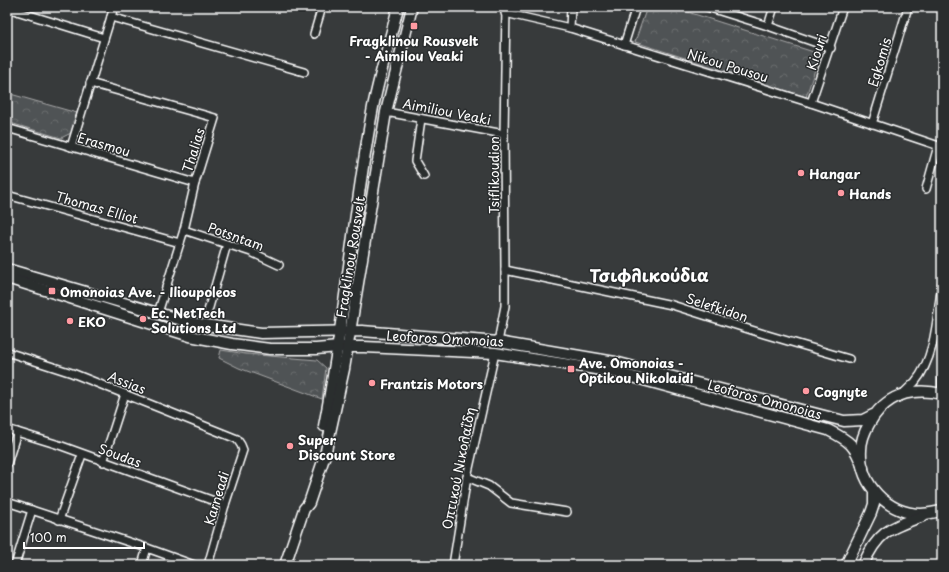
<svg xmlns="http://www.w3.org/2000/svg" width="949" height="572" font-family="'Playpen Sans',sans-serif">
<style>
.park{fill:url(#park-crowns);stroke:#a8a9aa}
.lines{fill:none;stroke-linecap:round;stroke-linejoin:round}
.street-casing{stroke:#fff;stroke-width:10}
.secondary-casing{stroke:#fff;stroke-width:13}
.street{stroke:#2a2d2e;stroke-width:7}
.secondary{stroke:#2a2d2e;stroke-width:10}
.poi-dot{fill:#ff9aa2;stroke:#2a2d2e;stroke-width:1.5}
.labels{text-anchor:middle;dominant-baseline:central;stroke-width:3;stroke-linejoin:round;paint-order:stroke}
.poi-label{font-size:13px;font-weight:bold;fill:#fff;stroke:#2a2d2e;text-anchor:start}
.street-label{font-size:13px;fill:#fff;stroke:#2a2d2e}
.district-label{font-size:17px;font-weight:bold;fill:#fff;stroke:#2a2d2e}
</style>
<defs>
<pattern id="park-crowns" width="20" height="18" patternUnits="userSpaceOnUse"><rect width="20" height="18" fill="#505354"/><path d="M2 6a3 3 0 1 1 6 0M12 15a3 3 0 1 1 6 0" fill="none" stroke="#6a6d6e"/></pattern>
</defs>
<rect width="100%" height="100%" fill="#373a3b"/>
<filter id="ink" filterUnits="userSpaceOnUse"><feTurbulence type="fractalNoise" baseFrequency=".025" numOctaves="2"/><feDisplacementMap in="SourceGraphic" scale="8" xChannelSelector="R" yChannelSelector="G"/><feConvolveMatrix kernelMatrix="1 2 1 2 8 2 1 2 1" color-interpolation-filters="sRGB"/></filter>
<g filter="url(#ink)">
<!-- park -->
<g class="park">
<path d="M 647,7 L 672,7 L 820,54 L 806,97 L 635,42 Z"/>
<path d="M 7,93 L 77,113 L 71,133 L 61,138 L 7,122 Z"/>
<path d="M 221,350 L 246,354 L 317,360 L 326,368 L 322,399 L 239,368 L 219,358 Z"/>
</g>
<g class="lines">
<!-- street casing -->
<g class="street-casing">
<g id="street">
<path d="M 707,7 L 768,26 L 831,48"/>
<path d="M 7,8 L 104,38"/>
<path d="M 505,13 L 570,28 L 811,103 L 942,147"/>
<path d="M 111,17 L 304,72"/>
<path d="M 768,26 L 774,7"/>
<path d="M 570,28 L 571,7"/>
<path d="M 314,34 L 322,7"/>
<path d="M 624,45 L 636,7"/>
<path d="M 90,83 L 215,118 L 195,183 L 184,230 L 158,313"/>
<path d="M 811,103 L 843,7"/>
<path d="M 386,112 L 504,134"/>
<path d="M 421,119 L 415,161 L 424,176"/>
<path d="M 872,124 L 908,7"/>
<path d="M 7,128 L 195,183"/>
<path d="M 71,147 L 114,7"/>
<path d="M 926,189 L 938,146"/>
<path d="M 7,195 L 180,243"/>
<path d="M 184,230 L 251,252 L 279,265"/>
<path d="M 505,270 L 672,305 L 764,334 L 849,359"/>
<path d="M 208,311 L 227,244"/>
<path d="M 498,342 L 505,306 L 505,270 L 504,134 L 506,7"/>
<path d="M 7,352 L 72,373 L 237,439 L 241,445 L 243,450 L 225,505 L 208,565"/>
<path d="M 942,394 L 942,379"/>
<path d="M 902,395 C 906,390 911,386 915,382 C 936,357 937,315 942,284"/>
<path d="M 7,429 L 59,445 L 225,505"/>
<path d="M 103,462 L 125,394"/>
<path d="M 7,464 L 17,432"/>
<path d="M 467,477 L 489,486 L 511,503 L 567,512"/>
<path d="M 7,502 L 147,548 L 194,565"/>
<path d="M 59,520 L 82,455"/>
<path d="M 15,565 L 32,510"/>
<path d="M 142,565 L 147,548"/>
<path d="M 453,565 L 467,477 L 495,353"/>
</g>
</g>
<!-- secondary casing -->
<g class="secondary-casing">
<g id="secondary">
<path d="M 7,269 L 192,323 L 261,333 L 362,331 L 498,342 L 615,362 L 844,421 L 863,420 L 873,415"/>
<path d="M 7,278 L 190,336 L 232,344 L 270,349 L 316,349 L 338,347 L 364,347 L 495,353 L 614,372 L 828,430 C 850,441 855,445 863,468"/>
<path d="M 942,394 C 911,387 885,395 869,424 C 865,431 861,441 861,450 C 859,484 887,513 921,514 C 928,514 935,512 942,511"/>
<path d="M 324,426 C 345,321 353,213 373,107 C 380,73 390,40 398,7"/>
<path d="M 285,565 L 304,509 L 309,503 L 325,455 L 344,369 L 386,112 L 412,7"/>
<path d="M 846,565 L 871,513 L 874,504 L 874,492"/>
<path d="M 863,565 C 878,531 890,528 923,516"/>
</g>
</g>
<!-- street -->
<use href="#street" class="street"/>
<!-- secondary -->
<use href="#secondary" class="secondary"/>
</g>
</g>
<!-- markers -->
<g class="poi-dot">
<rect x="410" y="22" width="8" height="8" rx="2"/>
<circle cx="801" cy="173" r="4"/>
<circle cx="841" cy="193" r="4"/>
<rect x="48" y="287" width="8" height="8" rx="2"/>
<circle cx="143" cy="319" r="4"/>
<circle cx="70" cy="321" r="4"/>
<rect x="567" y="365" width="8" height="8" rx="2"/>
<circle cx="372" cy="383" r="4"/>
<circle cx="806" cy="391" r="4"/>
<circle cx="290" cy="446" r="4"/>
</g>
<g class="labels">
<!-- poi labels -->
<g class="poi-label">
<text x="414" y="40" text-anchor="middle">Fragklinou Rousvelt<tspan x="414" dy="15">- Aimilou Veaki</tspan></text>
<text x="809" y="173">Hangar</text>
<text x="849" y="193">Hands</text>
<text x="60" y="291">Omonoias Ave. - Ilioupoleos</text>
<text x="151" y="312">Ec. NetTech<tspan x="151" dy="15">Solutions Ltd</tspan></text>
<text x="78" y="321">EKO</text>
<text x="579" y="362">Ave. Omonoias -<tspan x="579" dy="15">Optikou Nikolaidi</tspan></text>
<text x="380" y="383">Frantzis Motors</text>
<text x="814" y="391">Cognyte</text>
<text x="298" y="439">Super<tspan x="298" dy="15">Discount Store</tspan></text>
</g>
<!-- street labels -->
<g class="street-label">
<text transform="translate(816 52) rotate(-72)">Kiouri</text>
<text transform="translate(879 62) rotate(-73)">Egkomis</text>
<text transform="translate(728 65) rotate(17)">Nikou Pousou</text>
<text transform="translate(447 111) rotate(11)">Aimiliou Veaki</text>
<text transform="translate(104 144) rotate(16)">Erasmou</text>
<text transform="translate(193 150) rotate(-73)">Thalias</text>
<text transform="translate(493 175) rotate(-90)">Tsiflikoudion</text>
<text transform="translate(97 207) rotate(16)">Thomas Elliot</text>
<text transform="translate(236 236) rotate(20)">Potsntam</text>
<text transform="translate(350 257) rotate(-81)">Fragklinou Rousvelt</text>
<text transform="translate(717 307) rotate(18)">Selefkidon</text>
<text transform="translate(445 338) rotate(3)">Leoforos Omonoias</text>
<text transform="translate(127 382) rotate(22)">Assias</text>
<text transform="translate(765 399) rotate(15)">Leoforos Omonoias</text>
<text transform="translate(120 455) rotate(20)">Soudas</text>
<text transform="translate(458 468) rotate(-79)">Οπτικού Νικολαΐδη</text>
<text transform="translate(216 498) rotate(-73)">Karneadi</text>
</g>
<!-- district labels -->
<g class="district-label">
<text x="649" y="275">Τσιφλικούδια</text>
</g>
</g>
<!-- margin -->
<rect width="949" height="572" fill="none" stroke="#2a2d2e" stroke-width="24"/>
<rect x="12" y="12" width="925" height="548" fill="none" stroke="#fff" stroke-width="1.5" filter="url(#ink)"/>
<!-- scale -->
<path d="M24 542v6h120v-6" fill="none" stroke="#ffffff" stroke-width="2"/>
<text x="30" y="542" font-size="12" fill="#ffffff" stroke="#2a2d2e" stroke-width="3" paint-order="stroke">100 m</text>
</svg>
